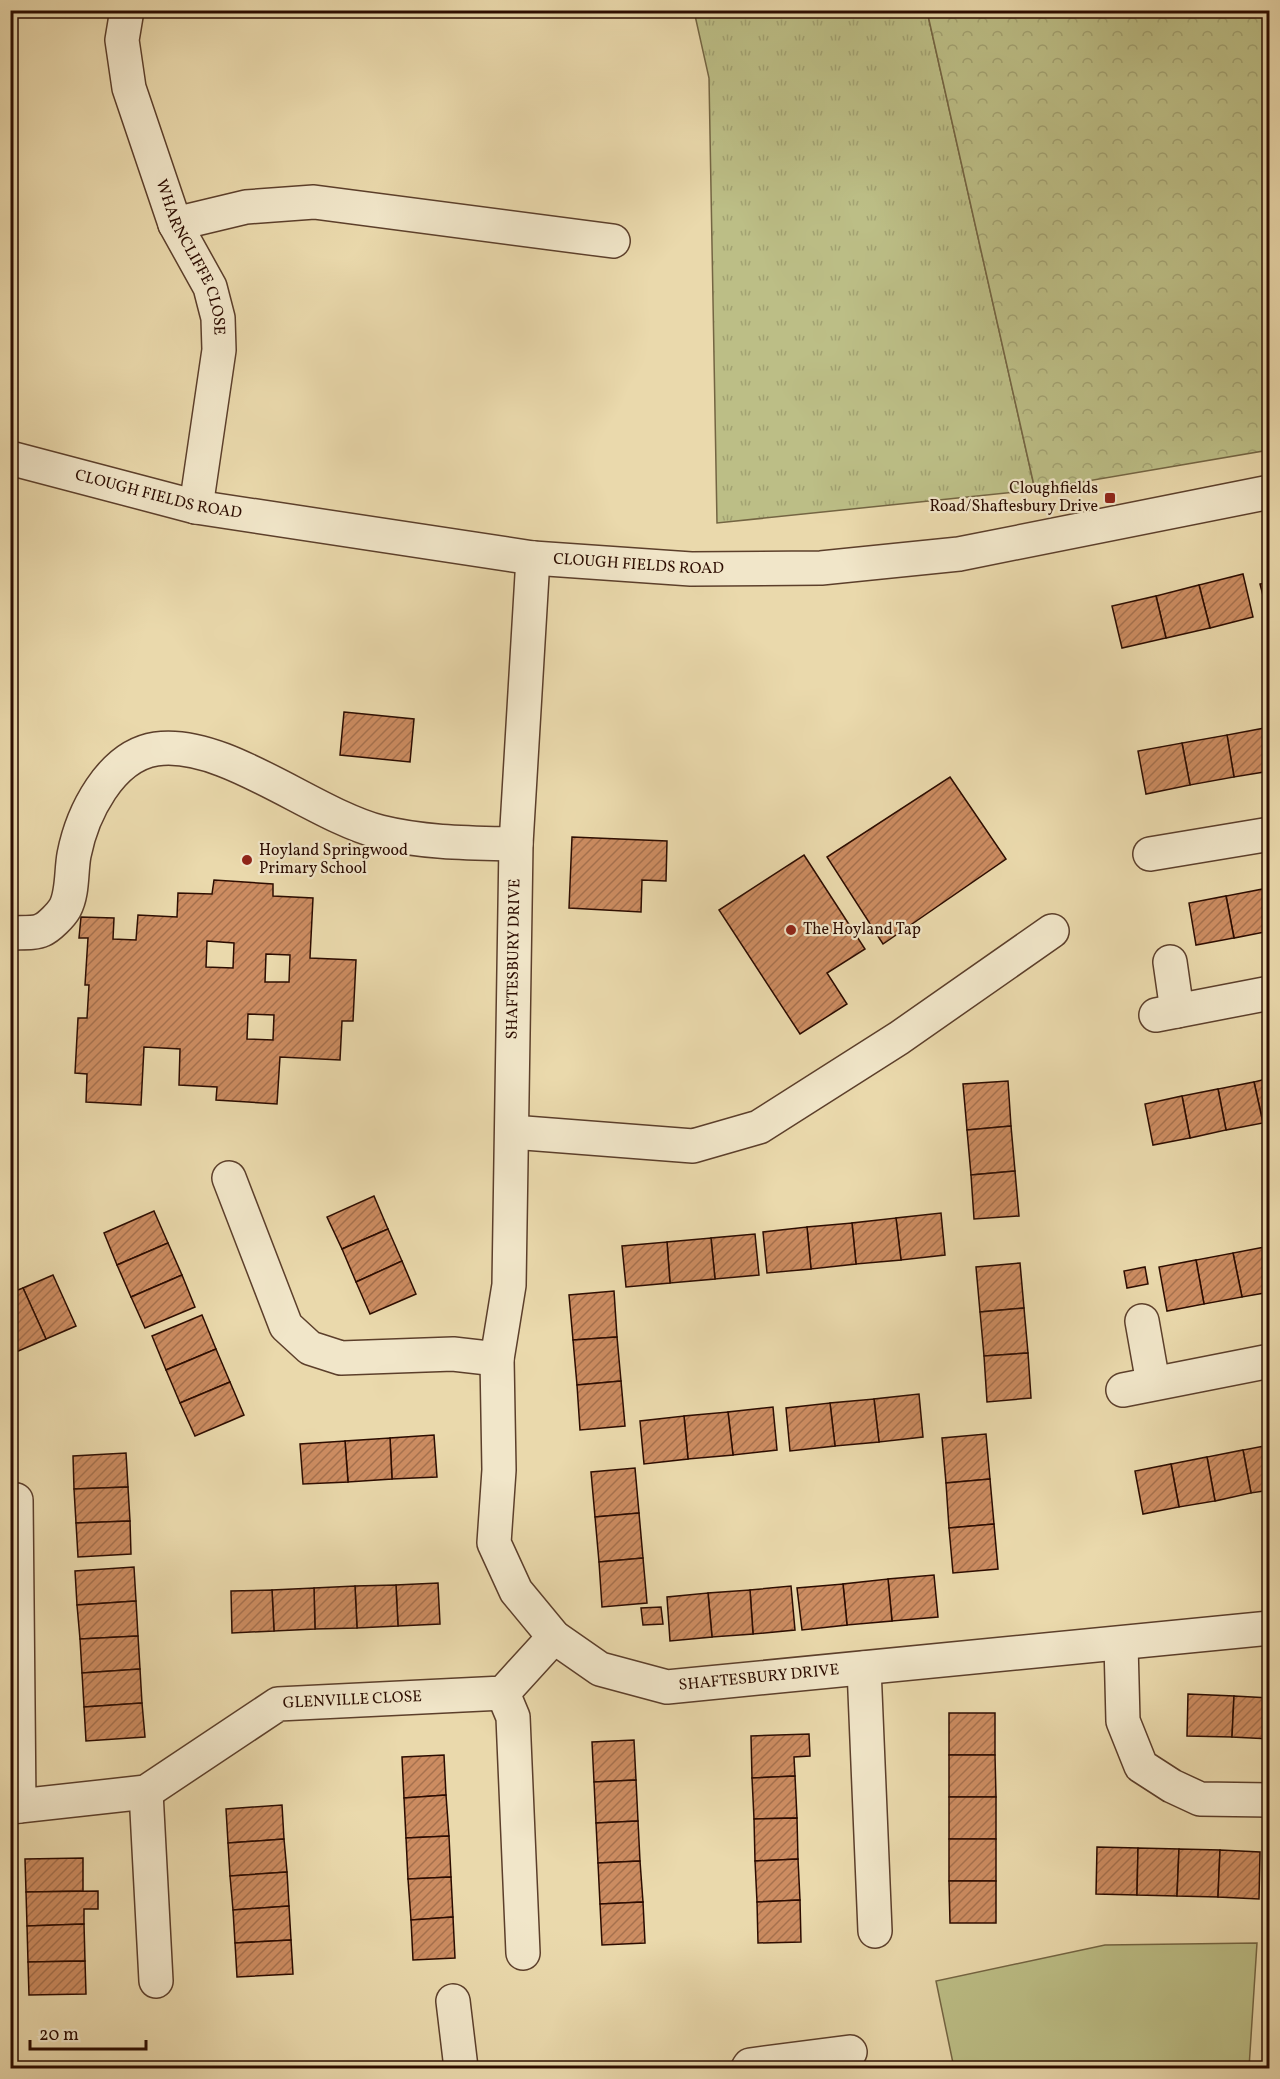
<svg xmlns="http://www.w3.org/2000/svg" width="1280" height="2079" font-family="Vollkorn,serif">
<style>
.grass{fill:url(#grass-tufts);stroke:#746543;stroke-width:1.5}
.forest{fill:url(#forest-crowns);stroke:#746543;stroke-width:1.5}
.garden{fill:#bcbe86;stroke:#746543;stroke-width:1.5}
.building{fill:url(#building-hatch);stroke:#2c0c00;stroke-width:1.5;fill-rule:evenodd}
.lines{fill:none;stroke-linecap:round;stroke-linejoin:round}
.minor-casing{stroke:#5c3f2b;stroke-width:36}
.minor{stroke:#f1e6c9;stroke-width:33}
.poi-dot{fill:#8f2418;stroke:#f1e6c9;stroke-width:2}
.labels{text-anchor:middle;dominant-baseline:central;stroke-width:4.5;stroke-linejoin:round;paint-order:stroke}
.street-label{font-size:16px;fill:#2c0c00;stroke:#f1e6c9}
.poi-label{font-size:16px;fill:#2c0c00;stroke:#f1e6c9;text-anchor:start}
</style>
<defs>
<pattern id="grass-tufts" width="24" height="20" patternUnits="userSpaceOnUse" patternTransform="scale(1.5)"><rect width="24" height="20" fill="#bcbe86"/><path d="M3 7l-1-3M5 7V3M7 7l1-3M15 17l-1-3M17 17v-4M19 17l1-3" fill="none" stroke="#a2a272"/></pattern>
<pattern id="forest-crowns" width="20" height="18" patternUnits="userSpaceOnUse" patternTransform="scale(1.5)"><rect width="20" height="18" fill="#bcbe86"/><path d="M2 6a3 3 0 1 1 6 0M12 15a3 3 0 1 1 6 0" fill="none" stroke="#a2a272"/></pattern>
<pattern id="building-hatch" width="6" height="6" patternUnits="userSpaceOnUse" patternTransform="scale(1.5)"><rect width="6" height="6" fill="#cc8c61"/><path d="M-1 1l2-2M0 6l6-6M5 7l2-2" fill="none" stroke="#a6714e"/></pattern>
</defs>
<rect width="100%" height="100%" fill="#ead9ac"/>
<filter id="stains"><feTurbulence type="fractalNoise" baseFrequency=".00333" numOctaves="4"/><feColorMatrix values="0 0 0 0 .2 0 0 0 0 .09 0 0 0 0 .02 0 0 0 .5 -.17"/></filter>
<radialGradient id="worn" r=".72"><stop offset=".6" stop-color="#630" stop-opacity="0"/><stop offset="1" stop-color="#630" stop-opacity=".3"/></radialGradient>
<!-- grass -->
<path class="grass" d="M 694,11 L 927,11 L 1035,490 L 717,523 L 709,78 Z"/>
<!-- forest -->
<path class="forest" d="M 927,11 L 1269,11 L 1269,450 L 1035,490 Z"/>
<!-- garden -->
<path class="garden" d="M 1257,1943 L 1249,2068 L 954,2068 L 936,1981 L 1105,1945 Z"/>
<!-- building -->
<g class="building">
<path d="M 1243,574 L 1253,617 L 1210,628 L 1199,585 Z"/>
<path d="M 1270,582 L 1270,622 L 1260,584 Z"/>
<path d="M 1199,585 L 1210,628 L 1166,638 L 1156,596 Z"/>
<path d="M 1156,596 L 1166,638 L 1122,648 L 1112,606 Z"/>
<path d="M 344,712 L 414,719 L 410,762 L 340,755 Z"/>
<path d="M 1270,727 L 1270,771 L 1234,777 L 1227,735 Z"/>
<path d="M 1227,735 L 1234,777 L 1190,785 L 1182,743 Z"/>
<path d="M 1182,743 L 1190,785 L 1146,794 L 1138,751 Z"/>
<path d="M 950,777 L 1006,859 L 883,944 L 827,857 Z"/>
<path d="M 572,837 L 667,841 L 666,881 L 642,880 L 641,912 L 569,908 Z"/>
<path d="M 804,855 L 865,949 L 827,973 L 847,1004 L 800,1034 L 719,910 Z"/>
<path d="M 214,880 L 273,884 L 273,896 L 313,898 L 310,958 L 356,960 L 353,1021 L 342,1021 L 340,1060 L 280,1057 L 277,1104 L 216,1100 L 217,1087 L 179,1085 L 180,1049 L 144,1047 L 141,1105 L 86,1102 L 87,1074 L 75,1073 L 78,1018 L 87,1018 L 89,985 L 85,985 L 88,938 L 79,938 L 81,917 L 114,918 L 113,939 L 136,940 L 138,915 L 177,917 L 178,893 L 212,894 ZM 207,941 L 234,943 L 233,968 L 206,967 ZM 266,954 L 290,955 L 289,982 L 265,982 ZM 248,1014 L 274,1015 L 273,1040 L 247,1039 Z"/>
<path d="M 1270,888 L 1270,923 L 1263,889 Z"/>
<path d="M 1263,889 L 1270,931 L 1234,938 L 1226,896 Z"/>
<path d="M 1226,896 L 1234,938 L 1196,945 L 1189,903 Z"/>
<path d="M 1270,1078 L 1270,1122 L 1263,1123 L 1254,1082 Z"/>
<path d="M 1008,1081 L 1011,1126 L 967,1130 L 963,1084 Z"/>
<path d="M 1254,1082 L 1263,1123 L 1226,1130 L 1218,1089 Z"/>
<path d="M 1218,1089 L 1226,1130 L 1190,1138 L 1182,1096 Z"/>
<path d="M 1182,1096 L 1190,1138 L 1153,1145 L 1145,1104 Z"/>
<path d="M 1011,1126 L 1015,1171 L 971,1175 L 967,1130 Z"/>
<path d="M 1015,1171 L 1019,1216 L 974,1219 L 971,1175 Z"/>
<path d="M 374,1196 L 388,1229 L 342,1249 L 327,1217 Z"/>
<path d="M 154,1211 L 168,1243 L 117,1265 L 104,1233 Z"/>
<path d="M 941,1213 L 945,1255 L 901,1260 L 896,1218 Z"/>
<path d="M 896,1218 L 901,1260 L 856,1264 L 852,1223 Z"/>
<path d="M 852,1223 L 856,1264 L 811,1269 L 807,1227 Z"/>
<path d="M 807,1227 L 811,1269 L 767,1273 L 763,1232 Z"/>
<path d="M 388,1229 L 402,1261 L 356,1282 L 342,1249 Z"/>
<path d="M 755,1234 L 759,1275 L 715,1279 L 711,1238 Z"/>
<path d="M 711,1238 L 715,1279 L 670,1283 L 667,1242 Z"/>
<path d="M 667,1242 L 670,1283 L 626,1287 L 622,1246 Z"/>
<path d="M 168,1243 L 182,1275 L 131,1297 L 117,1265 Z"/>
<path d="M 1270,1246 L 1270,1292 L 1242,1297 L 1233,1253 Z"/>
<path d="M 1233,1253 L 1242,1297 L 1204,1304 L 1196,1260 Z"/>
<path d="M 1196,1260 L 1204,1304 L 1167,1311 L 1159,1267 Z"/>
<path d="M 402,1261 L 416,1294 L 370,1314 L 356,1282 Z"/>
<path d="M 1020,1263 L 1024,1308 L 980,1312 L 976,1267 Z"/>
<path d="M 1145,1267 L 1148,1284 L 1127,1288 L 1124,1271 Z"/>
<path d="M 53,1275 L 76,1326 L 46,1339 L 23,1288 Z"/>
<path d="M 182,1275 L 195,1307 L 145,1328 L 131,1297 Z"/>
<path d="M 23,1288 L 46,1339 L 16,1352 L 10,1341 L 10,1293 Z"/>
<path d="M 614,1291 L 617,1337 L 573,1340 L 569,1295 Z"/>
<path d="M 1024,1308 L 1028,1353 L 984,1356 L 980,1312 Z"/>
<path d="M 202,1315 L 216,1349 L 166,1370 L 152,1336 Z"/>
<path d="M 617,1337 L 621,1381 L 577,1385 L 573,1340 Z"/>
<path d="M 216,1349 L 230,1382 L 180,1403 L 166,1370 Z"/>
<path d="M 1028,1353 L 1031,1398 L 987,1402 L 984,1356 Z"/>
<path d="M 621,1381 L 625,1426 L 580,1430 L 577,1385 Z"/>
<path d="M 230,1382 L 244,1415 L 195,1436 L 180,1403 Z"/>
<path d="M 919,1394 L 923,1437 L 879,1442 L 874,1399 Z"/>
<path d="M 874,1399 L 879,1442 L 835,1446 L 830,1403 Z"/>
<path d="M 830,1403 L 835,1446 L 790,1451 L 786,1408 Z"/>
<path d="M 773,1407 L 777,1450 L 733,1455 L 728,1412 Z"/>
<path d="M 728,1412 L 733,1455 L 688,1459 L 684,1416 Z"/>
<path d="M 684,1416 L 688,1459 L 644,1464 L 640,1421 Z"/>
<path d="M 986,1434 L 990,1479 L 946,1483 L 942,1438 Z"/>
<path d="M 434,1435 L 437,1477 L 392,1479 L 390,1438 Z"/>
<path d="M 390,1438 L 392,1479 L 348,1482 L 345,1441 Z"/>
<path d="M 345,1441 L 348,1482 L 303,1484 L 300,1444 Z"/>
<path d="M 1270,1445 L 1270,1490 L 1251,1493 L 1243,1450 Z"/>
<path d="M 1243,1450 L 1251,1493 L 1215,1501 L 1207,1457 Z"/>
<path d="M 126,1453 L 128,1487 L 74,1489 L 73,1456 Z"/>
<path d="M 1207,1457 L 1215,1501 L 1179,1507 L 1171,1464 Z"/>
<path d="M 1171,1464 L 1179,1507 L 1143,1514 L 1135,1471 Z"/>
<path d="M 635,1468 L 639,1513 L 595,1517 L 591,1472 Z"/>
<path d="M 990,1479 L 994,1524 L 949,1528 L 946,1483 Z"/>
<path d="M 128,1487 L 130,1521 L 76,1523 L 74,1489 Z"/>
<path d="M 639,1513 L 643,1558 L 599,1562 L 595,1517 Z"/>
<path d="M 130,1521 L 131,1554 L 78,1557 L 76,1523 Z"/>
<path d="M 994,1524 L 998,1569 L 953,1573 L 949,1528 Z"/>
<path d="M 643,1558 L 647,1603 L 602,1607 L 599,1562 Z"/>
<path d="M 134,1567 L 136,1601 L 77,1605 L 75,1571 Z"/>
<path d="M 934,1575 L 938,1617 L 892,1621 L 888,1579 Z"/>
<path d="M 888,1579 L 892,1621 L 847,1625 L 843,1584 Z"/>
<path d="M 438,1583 L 440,1624 L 398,1626 L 396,1585 Z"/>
<path d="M 843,1584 L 847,1625 L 802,1630 L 797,1588 Z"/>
<path d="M 396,1585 L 398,1626 L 357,1628 L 355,1586 Z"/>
<path d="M 355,1586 L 357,1628 L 315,1629 L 314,1588 Z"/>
<path d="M 791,1586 L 795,1630 L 753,1634 L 750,1590 Z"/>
<path d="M 314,1588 L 315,1629 L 274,1631 L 272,1590 Z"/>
<path d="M 272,1590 L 274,1631 L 232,1633 L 231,1591 Z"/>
<path d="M 750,1590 L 753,1634 L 712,1637 L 708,1593 Z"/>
<path d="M 708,1593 L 712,1637 L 670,1641 L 667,1597 Z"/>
<path d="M 136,1601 L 138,1636 L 80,1639 L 77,1605 Z"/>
<path d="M 661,1607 L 663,1624 L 643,1625 L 641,1608 Z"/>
<path d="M 138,1636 L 140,1669 L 82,1673 L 80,1639 Z"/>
<path d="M 140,1669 L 142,1703 L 84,1707 L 82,1673 Z"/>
<path d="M 1188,1694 L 1234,1696 L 1232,1737 L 1187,1736 Z"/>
<path d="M 1234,1696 L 1270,1698 L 1270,1739 L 1232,1737 Z"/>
<path d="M 142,1703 L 145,1737 L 86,1741 L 84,1707 Z"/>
<rect x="949" y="1713" width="46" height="42"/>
<path d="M 809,1734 L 810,1756 L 794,1757 L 795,1776 L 752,1778 L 751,1736 Z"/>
<path d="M 634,1740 L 636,1780 L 594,1782 L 592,1742 Z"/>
<path d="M 444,1755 L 446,1795 L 404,1798 L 402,1757 Z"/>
<path d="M 949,1755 L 995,1755 L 996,1797 L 949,1797 Z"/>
<path d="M 795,1776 L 797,1818 L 754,1819 L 752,1778 Z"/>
<path d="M 636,1780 L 638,1821 L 596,1823 L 594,1782 Z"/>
<path d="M 446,1795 L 449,1836 L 406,1838 L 404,1798 Z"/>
<rect x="949" y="1797" width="47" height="42"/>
<path d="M 282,1805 L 284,1839 L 228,1843 L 226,1809 Z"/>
<path d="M 797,1818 L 798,1859 L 755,1861 L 754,1819 Z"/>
<path d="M 638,1821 L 640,1861 L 598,1863 L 596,1823 Z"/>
<path d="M 449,1836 L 451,1877 L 408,1879 L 406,1838 Z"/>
<path d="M 284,1839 L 287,1872 L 230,1876 L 228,1843 Z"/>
<rect x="949" y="1839" width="47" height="42"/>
<path d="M 1097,1847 L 1138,1848 L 1137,1895 L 1096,1894 Z"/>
<path d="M 1138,1848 L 1179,1849 L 1177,1896 L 1137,1895 Z"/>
<path d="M 1179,1849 L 1220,1850 L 1218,1897 L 1177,1896 Z"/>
<path d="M 1220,1850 L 1260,1852 L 1259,1899 L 1218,1897 Z"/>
<path d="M 83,1858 L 83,1891 L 26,1892 L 25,1859 Z"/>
<path d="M 798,1859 L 800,1900 L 757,1902 L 755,1861 Z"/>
<path d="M 640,1861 L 643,1902 L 600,1904 L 598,1863 Z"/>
<path d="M 287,1872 L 289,1906 L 233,1910 L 230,1876 Z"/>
<path d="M 451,1877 L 453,1917 L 411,1920 L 408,1879 Z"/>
<path d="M 949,1881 L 996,1881 L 996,1923 L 950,1923 Z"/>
<path d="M 98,1891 L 98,1909 L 84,1909 L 84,1924 L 27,1926 L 26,1892 Z"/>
<path d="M 800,1900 L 801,1942 L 758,1943 L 757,1902 Z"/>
<path d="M 643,1902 L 645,1943 L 602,1945 L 600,1904 Z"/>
<path d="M 289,1906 L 291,1940 L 235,1943 L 233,1910 Z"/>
<path d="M 453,1917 L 455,1958 L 413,1960 L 411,1920 Z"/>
<path d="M 84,1924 L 85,1961 L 28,1962 L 27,1926 Z"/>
<path d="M 291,1940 L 293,1974 L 237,1977 L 235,1943 Z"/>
<path d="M 85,1961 L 86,1994 L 29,1995 L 28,1962 Z"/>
</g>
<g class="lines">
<!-- minor casing -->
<g class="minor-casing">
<g id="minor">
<path id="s1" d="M 127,10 L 122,40 L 129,88 L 175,224 L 210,287 L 218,318 L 219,350 L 196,507"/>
<path d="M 175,224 L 246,207 L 314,202 L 613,241"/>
<path id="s2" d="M 10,458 L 196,507 L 533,558 L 691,569 L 821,568 L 959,554 L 1270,492"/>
<path id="s3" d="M 533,558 L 516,844 L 509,1285 L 497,1359 L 499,1470 L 494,1543 L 516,1591 L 554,1637 L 600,1669 L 667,1687 L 1270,1628"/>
<path d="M 1150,854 L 1270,834"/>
<path d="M 10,933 C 19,932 34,934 42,930 C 49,927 61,915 65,908 C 73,893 71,871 74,855 C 82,814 110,756 156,749 C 224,739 313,815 380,832 C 424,843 470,843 516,844"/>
<path d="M 1170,962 L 1177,1011"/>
<path d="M 1156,1015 L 1270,993"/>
<path d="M 512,1132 L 693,1146 L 759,1127 L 899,1038 L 1052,931"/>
<path d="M 229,1178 L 286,1326 L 310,1348 L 341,1358 L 453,1354 L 497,1359"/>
<path d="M 1142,1321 L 1153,1383"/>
<path d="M 1123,1390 L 1270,1361"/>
<path d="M 16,1500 L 19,1806"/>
<path d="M 1121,1644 L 1123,1721 L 1141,1766 L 1172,1786 L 1200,1799 L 1270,1800"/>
<path d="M 864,1668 L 875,1931"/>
<path d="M 503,1693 L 513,1717 L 523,1953"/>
<path d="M 146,1792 L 156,1981"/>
<path id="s4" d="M 10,1807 L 146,1792 L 278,1704 L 503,1693 L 554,1637"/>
<path d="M 453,2001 L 461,2068"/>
<path d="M 748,2068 L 750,2065 L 850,2052"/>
</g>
</g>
<!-- minor -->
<use href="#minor" class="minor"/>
</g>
<!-- markers -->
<g class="poi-dot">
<rect x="1104" y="492" width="12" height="12" rx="3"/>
<circle cx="247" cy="860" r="6"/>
<circle cx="791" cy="930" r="6"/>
</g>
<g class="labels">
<!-- street labels -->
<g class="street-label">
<text stroke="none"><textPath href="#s1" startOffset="260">WHARNCLIFFE CLOSE</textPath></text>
<text stroke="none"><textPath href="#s2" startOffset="153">CLOUGH FIELDS ROAD</textPath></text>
<text stroke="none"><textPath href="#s2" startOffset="639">CLOUGH FIELDS ROAD</textPath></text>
<text transform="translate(514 959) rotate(-89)">SHAFTESBURY DRIVE</text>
<text stroke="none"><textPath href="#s3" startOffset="1317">SHAFTESBURY DRIVE</textPath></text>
<text stroke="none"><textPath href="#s4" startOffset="370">GLENVILLE CLOSE</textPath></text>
</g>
<!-- poi labels -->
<g class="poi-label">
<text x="1098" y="489" text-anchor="end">Cloughfields<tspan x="1098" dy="18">Road/Shaftesbury Drive</tspan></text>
<text x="259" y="851">Hoyland Springwood<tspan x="259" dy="18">Primary School</tspan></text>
<text x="803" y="930">The Hoyland Tap</text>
</g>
</g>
<!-- margin -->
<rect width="1280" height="2079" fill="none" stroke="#ead9ac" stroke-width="36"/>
<rect x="12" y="12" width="1256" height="2055" fill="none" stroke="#2c0c00" stroke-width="3"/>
<rect x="18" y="18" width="1244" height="2043" fill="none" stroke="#2c0c00" stroke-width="1.5"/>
<!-- scale -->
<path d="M30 2040v9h116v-9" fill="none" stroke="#2c0c00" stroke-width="3"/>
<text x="39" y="2040" font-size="18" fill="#2c0c00" stroke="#f1e6c9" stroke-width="4.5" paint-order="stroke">20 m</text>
<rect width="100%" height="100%" filter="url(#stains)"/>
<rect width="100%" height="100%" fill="url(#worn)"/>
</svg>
